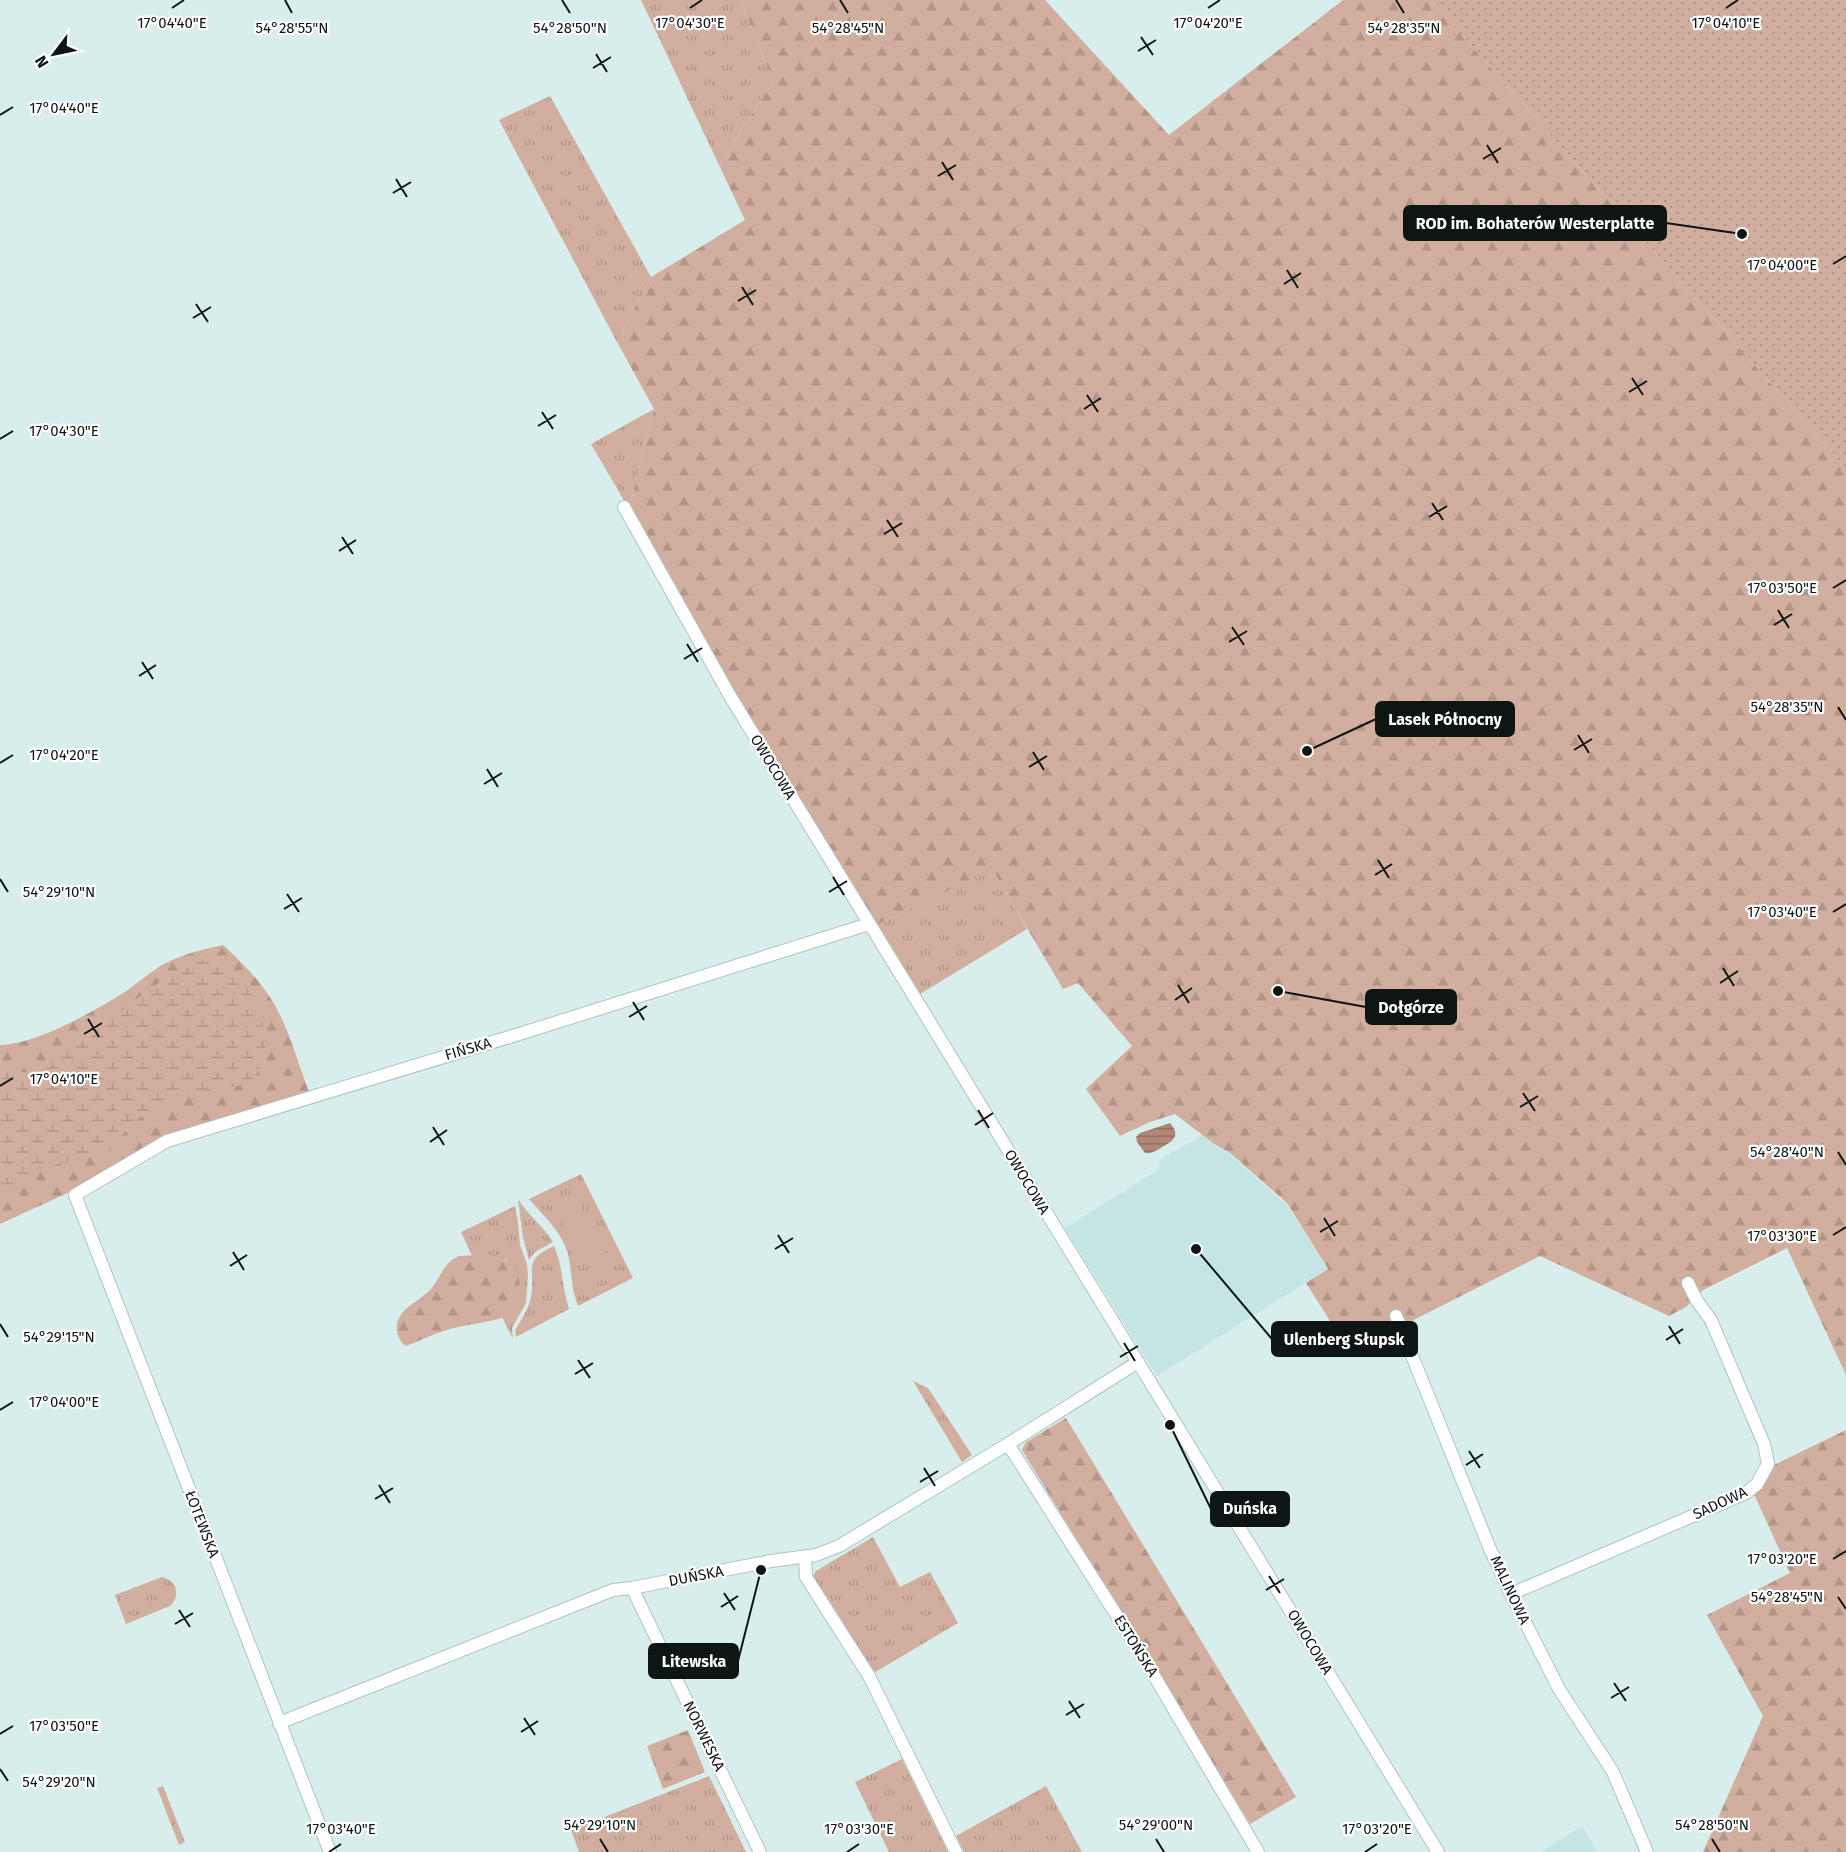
<svg xmlns="http://www.w3.org/2000/svg" width="1846" height="1852" font-family="'Fira Sans',sans-serif">
<style>
.built{fill:#c4e5e3}
.grass{fill:url(#grass-tufts)}
.forest{fill:url(#forest-firs)}
.wetland{fill:url(#wetland-marsh)}
.garden{fill:url(#garden-dots)}
.pitch{fill:#d2ae9f}
.water{fill:url(#water-rules)}
.lines{fill:none;stroke-linecap:round;stroke-linejoin:round}
.minor-casing{stroke:#adc3c2;stroke-width:14}
.minor{stroke:#fff;stroke-width:12}
.ticks{fill:none;stroke:#0e1615;stroke-width:2}
.labels{text-anchor:middle;dominant-baseline:central;stroke-width:4.5;stroke-linejoin:round;paint-order:stroke}
.street-label{font-size:15px;fill:#0e1615;stroke:#fff}
.ticks-label{font-size:15px;text-anchor:middle;fill:#0e1615;stroke:#fff;stroke-width:4.5;stroke-linejoin:round;paint-order:stroke}
.leader{fill:none;stroke:#0e1615;stroke-width:2}
.callout-dot{fill:#0e1615;stroke:#fff;stroke-width:2}
.callout{fill:#0e1615;stroke:#0e1615;stroke-width:2}
.callout-label{font-size:16px;text-anchor:middle;font-weight:bold;fill:#fff}
</style>
<defs>
<pattern id="grass-tufts" width="24" height="20" patternUnits="userSpaceOnUse" patternTransform="scale(1.5)"><rect width="24" height="20" fill="#d2ae9f"/><path d="M3 7l-1-3M5 7V3M7 7l1-3M15 17l-1-3M17 17v-4M19 17l1-3" fill="none" stroke="#b39588"/></pattern>
<pattern id="forest-firs" width="22" height="20" patternUnits="userSpaceOnUse" patternTransform="scale(1.5)"><rect width="22" height="20" fill="#d2ae9f"/><path d="M5 1l3.5 6h-7zM16 11l3.5 6h-7z" fill="#b39588"/></pattern>
<pattern id="wetland-marsh" width="20" height="14" patternUnits="userSpaceOnUse" patternTransform="scale(1.5)"><rect width="20" height="14" fill="#d2ae9f"/><path d="M1 5h8M5 5V1M11 12h8M15 12V8" fill="none" stroke="#b39588"/></pattern>
<pattern id="garden-dots" width="8" height="8" patternUnits="userSpaceOnUse" patternTransform="scale(1.5)"><rect width="8" height="8" fill="#d2ae9f"/><path d="M2 2h.1M6 6h.1" fill="none" stroke="#b39588" stroke-width="1.8" stroke-linecap="round"/></pattern>
<pattern id="water-rules" width="6" height="5" patternUnits="userSpaceOnUse" patternTransform="scale(1.5)"><rect width="6" height="5" fill="#b38775"/><path d="M0 2.5h6" fill="none" stroke="#906d5f"/></pattern>
</defs>
<rect width="100%" height="100%" fill="#d7eeed"/>
<!-- built -->
<g class="built">
<path d="M 1202,1135 L 1229,1154 L 1286,1204 L 1327,1269 L 1157,1376 L 1065,1228 L 1158,1170 L 1160,1160 Z"/>
<path d="M 1582,1826 L 1598,1852 L 1540,1852 Z"/>
</g>
<!-- grass -->
<g class="grass">
<path d="M 641,0 L 741,0 L 773,82 L 719,165 Z"/>
<path d="M 550,96 L 651,277 L 617,342 L 499,120 Z"/>
<path d="M 654,409 L 629,509 L 591,444 Z"/>
<path d="M 992,868 L 1027,929 L 915,997 L 873,927 Z"/>
<path d="M 581,1174 L 633,1278 L 578,1306 C 571,1289 572,1271 568,1254 C 561,1230 544,1217 529,1199 Z"/>
<path d="M 518,1199 C 528,1215 543,1226 553,1242 L 535,1252 L 529,1260 L 523,1238 Z"/>
<path d="M 515,1206 L 518,1222 L 520,1245 L 527,1264 L 528,1275 L 526,1303 L 512,1328 L 513,1339 L 502,1317 L 511,1314 L 508,1260 L 472,1256 L 461,1232 Z"/>
<path d="M 554,1246 C 563,1266 562,1288 569,1309 L 516,1337 L 515,1331 C 520,1321 527,1312 530,1301 C 538,1271 519,1262 554,1246 Z"/>
<path d="M 913,1381 L 928,1388 L 972,1455 L 962,1462 Z"/>
<path d="M 873,1537 L 900,1587 L 930,1572 L 958,1623 L 872,1674 L 812,1577 L 816,1571 Z"/>
<path d="M 162,1577 C 177,1581 181,1595 170,1606 L 126,1624 L 115,1595 Z"/>
<path d="M 902,1759 L 948,1852 L 889,1852 L 855,1782 Z"/>
<path d="M 709,1776 L 746,1852 L 579,1852 L 571,1830 Z"/>
<path d="M 163,1786 L 185,1842 L 179,1845 L 157,1788 Z"/>
<path d="M 1046,1786 L 1082,1852 L 964,1852 L 956,1836 Z"/>
</g>
<!-- forest -->
<g class="forest">
<path d="M 741,0 L 1045,0 L 1169,135 L 1343,0 L 1431,0 L 1846,468 L 1846,1375 L 1787,1248 L 1703,1290 L 1686,1307 L 1669,1316 L 1540,1256 L 1394,1330 L 1351,1354 L 1306,1283 L 1328,1269 L 1287,1203 L 1230,1153 L 1213,1143 L 1175,1114 L 1150,1122 L 1120,1136 L 1086,1089 L 1132,1046 L 1078,983 L 1063,989 L 992,869 L 873,927 L 698,633 L 629,509 L 654,409 L 617,342 L 651,277 L 745,220 L 719,165 L 773,82 Z"/>
<path d="M 223,945 C 239,960 255,975 267,993 C 287,1020 297,1061 309,1092 L 165,1136 L 72,1191 L 0,1224 L 0,1045 C 36,1044 89,1014 120,995 C 137,985 152,969 170,961 C 187,953 205,949 223,945 Z"/>
<path d="M 459,1256 C 474,1255 512,1254 518,1271 C 520,1277 519,1286 519,1293 C 519,1301 519,1309 512,1314 C 499,1321 469,1324 454,1328 C 437,1332 422,1340 406,1346 C 400,1342 398,1337 397,1330 C 395,1310 417,1303 429,1291 C 441,1279 442,1263 459,1256 Z"/>
<path d="M 1066,1418 L 1296,1797 L 1250,1824 L 1022,1450 L 1026,1442 Z"/>
<path d="M 1846,1430 L 1846,1852 L 1703,1852 L 1763,1716 L 1707,1615 L 1790,1573 L 1754,1494 L 1772,1466 Z"/>
<path d="M 688,1730 L 705,1772 L 663,1789 L 647,1746 Z"/>
</g>
<!-- wetland -->
<path class="wetland" d="M 203,959 C 207,960 212,959 216,961 C 232,965 247,986 254,999 C 261,1014 268,1037 264,1053 C 262,1061 259,1072 253,1078 C 240,1089 221,1087 205,1090 C 194,1091 184,1095 174,1100 C 161,1107 145,1112 134,1122 C 123,1131 118,1144 106,1152 L 43,1168 L 31,1174 L 0,1198 L 0,1070 C 16,1071 33,1076 47,1066 C 52,1062 55,1056 61,1052 C 72,1045 80,1043 89,1034 L 172,973 L 185,965 Z"/>
<!-- garden -->
<path class="garden" d="M 1431,0 L 1846,0 L 1846,468 Z"/>
<!-- pitch -->
<path class="pitch" d="M 573,1192 L 616,1273 L 596,1283 L 553,1203 Z"/>
<!-- water -->
<path class="water" d="M 1170,1123 C 1180,1134 1175,1140 1164,1146 C 1157,1150 1152,1154 1145,1153 L 1137,1142 L 1136,1137 L 1140,1133 Z"/>
<g class="lines">
<!-- minor casing -->
<g class="minor-casing">
<g id="minor">
<path d="M 624,507 L 730,696 L 1438,1852"/>
<path d="M 1396,1316 L 1490,1549 L 1511,1594 L 1559,1689 L 1613,1772 L 1647,1852"/>
<path d="M 1008,1444 L 1143,1657 L 1258,1852"/>
<path d="M 805,1557 L 806,1577 L 869,1676 L 956,1852"/>
<path d="M 632,1588 L 760,1852"/>
<path d="M 1511,1594 L 1746,1493 L 1757,1484 L 1768,1464 L 1764,1444 L 1711,1320 L 1697,1301 L 1688,1283"/>
<path d="M 279,1723 L 613,1590 L 632,1588 L 771,1561 L 816,1555 L 839,1546 L 1008,1444 L 1138,1362"/>
<path d="M 330,1852 L 75,1195 L 167,1141 L 516,1035 L 869,924"/>
</g>
</g>
<!-- minor -->
<use href="#minor" class="minor"/>
</g>
<!-- ticks -->
<path class="ticks" d="M 285,0 L 292,13M 562,0 L 570,13M 840,0 L 848,13M 1396,0 L 1404,13M 172,8 L 184,0M 690,8 L 702,0M 1208,8 L 1220,0M 1726,8 L 1738,0M 1141,37 L 1153,55M 1138,51 L 1156,40M 596,54 L 607,72M 593,68 L 611,57M 0,115 L 13,107M 1487,145 L 1498,163M 1483,159 L 1501,148M 942,162 L 953,180M 938,176 L 956,165M 396,179 L 407,197M 393,193 L 411,182M 1833,264 L 1846,256M 1287,270 L 1298,288M 1284,284 L 1301,273M 742,287 L 753,305M 738,301 L 756,290M 196,304 L 208,322M 193,318 L 211,307M 1632,378 L 1643,395M 1629,392 L 1647,381M 1087,395 L 1098,412M 1084,409 L 1101,398M 542,412 L 553,429M 538,426 L 556,415M 0,439 L 13,431M 1432,503 L 1443,520M 1429,517 L 1447,506M 887,520 L 898,537M 884,534 L 902,523M 342,537 L 353,554M 339,551 L 356,540M 1833,588 L 1846,580M 1778,610 L 1789,628M 1774,625 L 1792,614M 1232,627 L 1244,645M 1229,642 L 1247,631M 687,644 L 698,662M 684,659 L 702,648M 142,662 L 153,679M 139,676 L 156,665M 1838,707 L 1846,720M 1578,735 L 1589,753M 1574,750 L 1592,739M 1033,752 L 1044,770M 0,763 L 13,755M 1029,767 L 1047,756M 487,769 L 498,787M 484,784 L 502,773M 1378,860 L 1389,878M 1375,875 L 1392,864M 833,877 L 844,895M 0,879 L 8,892M 829,892 L 847,881M 287,894 L 299,912M 284,909 L 302,898M 1833,912 L 1846,904M 1723,968 L 1734,986M 1720,983 L 1738,971M 1178,985 L 1189,1003M 1175,1000 L 1192,988M 633,1002 L 644,1020M 629,1017 L 647,1006M 88,1019 L 99,1037M 84,1034 L 102,1023M 0,1086 L 13,1078M 1523,1093 L 1535,1111M 1520,1107 L 1538,1096M 978,1110 L 989,1128M 975,1125 L 993,1113M 433,1127 L 444,1145M 430,1142 L 447,1130M 1838,1152 L 1846,1165M 1324,1218 L 1335,1236M 1320,1232 L 1338,1221M 778,1235 L 789,1253M 1833,1235 L 1846,1227M 775,1249 L 793,1238M 233,1252 L 244,1270M 230,1266 L 247,1255M 0,1324 L 8,1337M 1669,1326 L 1680,1344M 1666,1340 L 1683,1329M 1124,1343 L 1135,1361M 1120,1357 L 1138,1346M 578,1360 L 590,1378M 575,1374 L 593,1363M 0,1410 L 13,1402M 1469,1451 L 1480,1468M 1466,1465 L 1483,1454M 924,1468 L 935,1486M 920,1482 L 938,1471M 379,1485 L 390,1503M 375,1499 L 393,1488M 1833,1559 L 1846,1551M 1269,1576 L 1280,1593M 1266,1590 L 1284,1579M 724,1593 L 735,1610M 1838,1597 L 1846,1609M 721,1607 L 738,1596M 179,1610 L 190,1627M 175,1624 L 193,1613M 1614,1683 L 1626,1701M 1611,1698 L 1629,1687M 1069,1701 L 1080,1718M 1066,1715 L 1084,1704M 524,1718 L 535,1735M 521,1732 L 538,1721M 0,1734 L 13,1726M 0,1769 L 8,1781M 600,1839 L 608,1852M 1156,1839 L 1164,1852M 1712,1839 L 1720,1852M 329,1852 L 341,1844M 847,1852 L 859,1844M 1365,1852 L 1377,1844"/>
<g class="labels">
<!-- street labels -->
<g class="street-label">
<text transform="translate(773 767) rotate(59)">OWOCOWA</text>
<text transform="translate(468 1049) rotate(-16)">FIŃSKA</text>
<text transform="translate(1027 1182) rotate(59)">OWOCOWA</text>
<text transform="translate(1720 1503) rotate(-25)">SADOWA</text>
<text transform="translate(202 1524) rotate(69)">ŁOTEWSKA</text>
<text transform="translate(696 1576) rotate(-11)">DUŃSKA</text>
<text transform="translate(1510 1590) rotate(65)">MALINOWA</text>
<text transform="translate(1310 1642) rotate(59)">OWOCOWA</text>
<text transform="translate(1136 1646) rotate(58)">ESTOŃSKA</text>
<text transform="translate(704 1736) rotate(64)">NORWESKA</text>
</g>
</g>
<g class="ticks-label">
<text x="1726" y="28">17°04'10"E</text>
<text x="172" y="28">17°04'40"E</text>
<text x="690" y="28">17°04'30"E</text>
<text x="1208" y="28">17°04'20"E</text>
<text x="292" y="33">54°28'55"N</text>
<text x="570" y="33">54°28'50"N</text>
<text x="848" y="33">54°28'45"N</text>
<text x="1404" y="33">54°28'35"N</text>
<text x="64" y="113">17°04'40"E</text>
<text x="1782" y="270">17°04'00"E</text>
<text x="64" y="436">17°04'30"E</text>
<text x="1782" y="593">17°03'50"E</text>
<text x="1787" y="712">54°28'35"N</text>
<text x="64" y="760">17°04'20"E</text>
<text x="59" y="897">54°29'10"N</text>
<text x="1782" y="917">17°03'40"E</text>
<text x="64" y="1084">17°04'10"E</text>
<text x="1787" y="1157">54°28'40"N</text>
<text x="1782" y="1241">17°03'30"E</text>
<text x="59" y="1342">54°29'15"N</text>
<text x="64" y="1407">17°04'00"E</text>
<text x="1782" y="1564">17°03'20"E</text>
<text x="1787" y="1602">54°28'45"N</text>
<text x="64" y="1731">17°03'50"E</text>
<text x="59" y="1787">54°29'20"N</text>
<text x="600" y="1830">54°29'10"N</text>
<text x="1156" y="1830">54°29'00"N</text>
<text x="1712" y="1830">54°28'50"N</text>
<text x="341" y="1834">17°03'40"E</text>
<text x="859" y="1834">17°03'30"E</text>
<text x="1377" y="1834">17°03'20"E</text>
</g>
<!-- callouts -->
<path class="leader" d="M1742 234L1666 223M1307 751L1376 719M1278 991L1366 1007M1196 1249L1272 1339M1170 1425L1211 1509M761 1570L738 1661"/>
<g class="callout-dot">
<circle cx="1742" cy="234" r="6"/>
<circle cx="1307" cy="751" r="6"/>
<circle cx="1278" cy="991" r="6"/>
<circle cx="1196" cy="1249" r="6"/>
<circle cx="1170" cy="1425" r="6"/>
<circle cx="761" cy="1570" r="6"/>
</g>
<g class="callout">
<rect x="1404" y="206" width="262" height="34" rx="6"/>
<rect x="1376" y="702" width="138" height="34" rx="6"/>
<rect x="1366" y="990" width="90" height="34" rx="6"/>
<rect x="1272" y="1322" width="145" height="34" rx="6"/>
<rect x="1211" y="1492" width="78" height="34" rx="6"/>
<rect x="649" y="1644" width="89" height="34" rx="6"/>
</g>
<g class="callout-label">
<text x="1535" y="229">ROD im. Bohaterów Westerplatte</text>
<text x="1445" y="725">Lasek Północny</text>
<text x="1411" y="1013">Dołgórze</text>
<text x="1344" y="1345">Ulenberg Słupsk</text>
<text x="1250" y="1514">Duńska</text>
<text x="694" y="1667">Litewska</text>
</g>
<!-- north arrow -->
<g transform="translate(54 54) rotate(238)" stroke="#ffffff" stroke-width="4.5" paint-order="stroke">
<path d="M0-4.5L10 22L0 15L-10 22Z" fill="#0e1615"/>
<text y="-9" font-size="16" font-weight="bold" text-anchor="middle" fill="#0e1615">N</text>
</g>
</svg>
